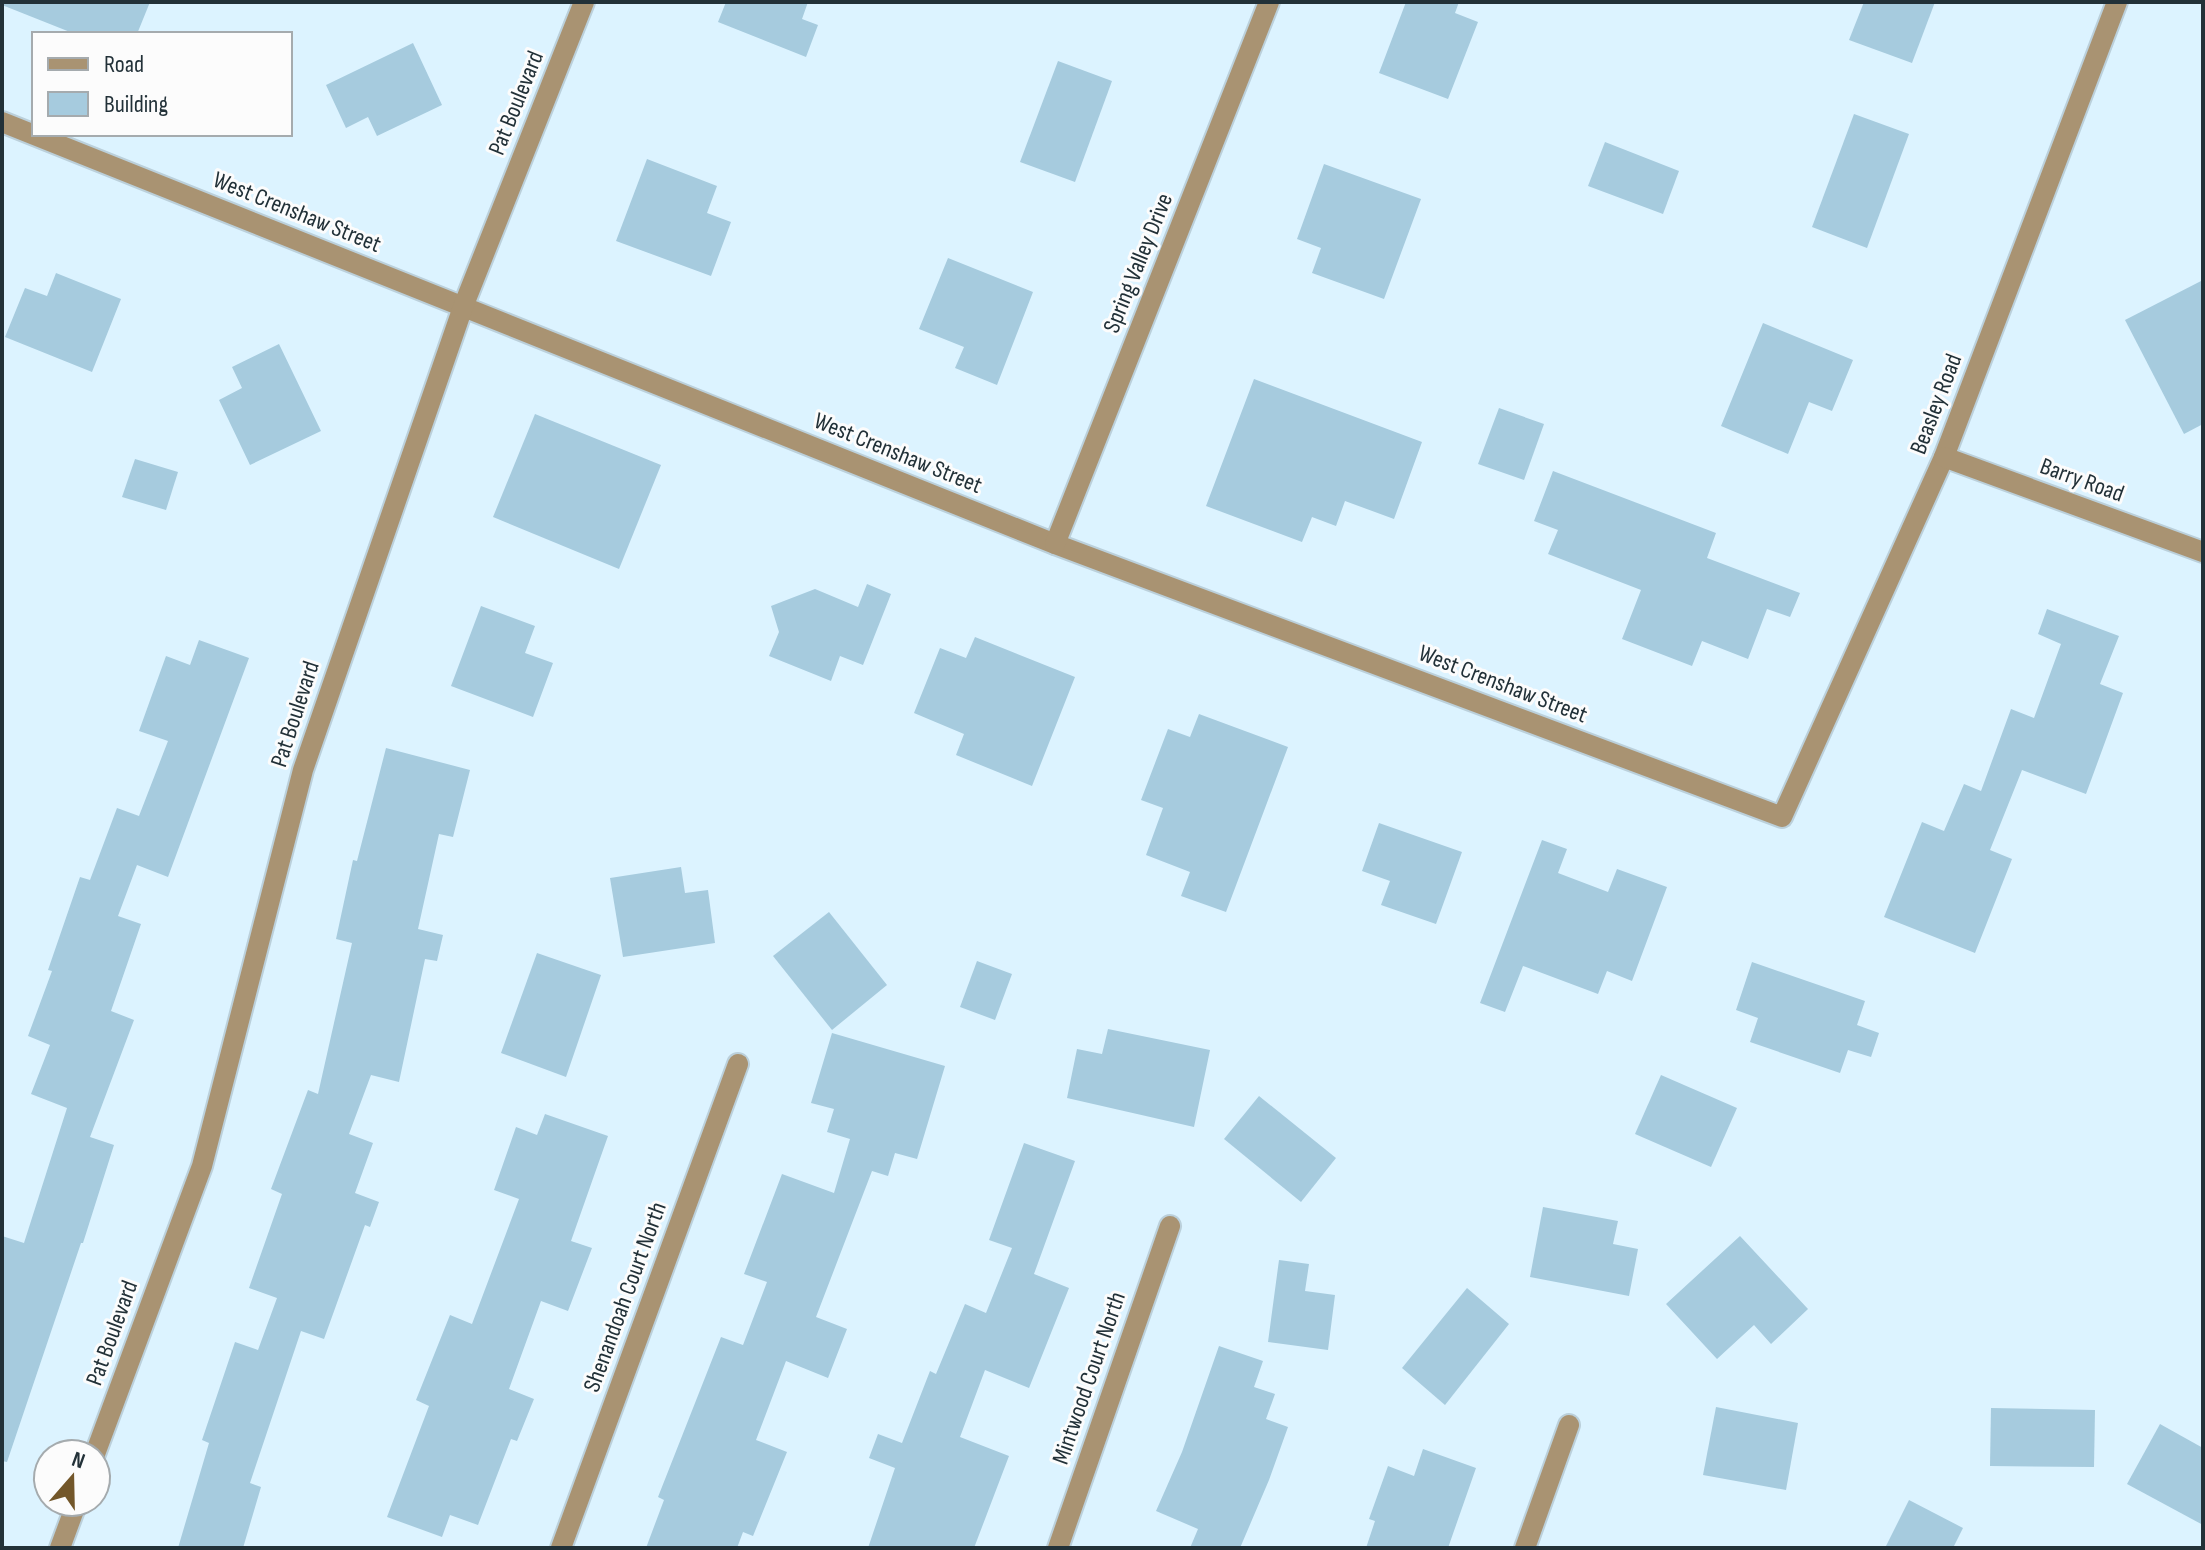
<svg xmlns="http://www.w3.org/2000/svg" width="2205" height="1550" font-family="'Sofia Sans Condensed',sans-serif">
<style>
.building{fill:#a6cbde}
.lines{fill:none;stroke-linecap:round;stroke-linejoin:round}
.minor-casing{stroke:#bbd0db;stroke-width:24}
.minor{stroke:#a99372;stroke-width:20}
.labels{text-anchor:middle;dominant-baseline:central;stroke-width:6;stroke-linejoin:round;paint-order:stroke}
.street-label{font-size:24px;fill:#223138;stroke:#fcfcfc}
</style>
<rect width="100%" height="100%" fill="#dcf3ff"/>
<!-- building -->
<g class="building">
<path d="M 2,2 L 150,2 L 137,34 L 75,34 L 2,5 Z"/>
<path d="M 726,2 L 808,2 L 802,19 L 818,25 L 806,57 L 718,22 Z"/>
<path d="M 1406,2 L 1459,2 L 1455,13 L 1478,22 L 1448,99 L 1379,73 Z"/>
<path d="M 1864,2 L 1935,2 L 1912,63 L 1849,40 Z"/>
<path d="M 413,43 L 442,105 L 377,136 L 368,117 L 346,128 L 326,85 Z"/>
<path d="M 1058,61 L 1112,81 L 1075,182 L 1020,162 Z"/>
<path d="M 1854,114 L 1909,134 L 1867,248 L 1812,227 Z"/>
<path d="M 1605,142 L 1679,171 L 1663,214 L 1588,186 Z"/>
<path d="M 647,159 L 717,186 L 707,213 L 731,222 L 711,276 L 616,241 Z"/>
<path d="M 1324,164 L 1421,199 L 1384,299 L 1312,273 L 1321,248 L 1297,239 Z"/>
<path d="M 948,258 L 1033,292 L 997,385 L 955,368 L 964,347 L 919,329 Z"/>
<path d="M 56,273 L 121,299 L 92,372 L 5,337 L 25,288 L 47,296 Z"/>
<path d="M 2203,280 L 2203,424 L 2184,434 L 2125,320 Z"/>
<path d="M 1763,323 L 1853,360 L 1832,411 L 1809,402 L 1788,454 L 1721,426 Z"/>
<path d="M 279,344 L 321,431 L 250,465 L 219,400 L 242,388 L 232,367 Z"/>
<path d="M 1254,379 L 1422,442 L 1394,519 L 1345,501 L 1336,526 L 1312,517 L 1302,542 L 1206,506 Z"/>
<path d="M 1499,408 L 1544,424 L 1524,480 L 1478,464 Z"/>
<path d="M 535,414 L 661,465 L 619,569 L 493,517 Z"/>
<path d="M 135,459 L 178,472 L 166,510 L 122,497 Z"/>
<path d="M 1553,471 L 1716,533 L 1707,558 L 1800,593 L 1790,617 L 1767,609 L 1748,659 L 1702,641 L 1692,666 L 1622,639 L 1641,590 L 1548,554 L 1558,530 L 1534,521 Z"/>
<path d="M 867,584 L 891,594 L 863,665 L 840,656 L 831,681 L 769,656 L 779,632 L 771,606 L 815,589 L 858,607 Z"/>
<path d="M 481,606 L 535,626 L 525,653 L 553,663 L 533,717 L 451,686 Z"/>
<path d="M 2047,609 L 2119,636 L 2100,684 L 2123,693 L 2086,794 L 2022,770 L 1990,850 L 2012,859 L 1975,953 L 1884,917 L 1922,822 L 1944,831 L 1964,784 L 1981,791 L 2011,709 L 2034,718 L 2061,644 L 2038,634 Z"/>
<path d="M 975,637 L 1075,677 L 1032,786 L 956,755 L 964,734 L 914,713 L 940,648 L 966,658 Z"/>
<path d="M 199,640 L 249,658 L 168,877 L 137,865 L 118,916 L 141,924 L 111,1011 L 134,1020 L 90,1137 L 114,1145 L 83,1243 L 81,1243 L 7,1462 L 2,1461 L 2,1236 L 24,1243 L 67,1108 L 31,1094 L 50,1045 L 28,1036 L 52,971 L 48,970 L 80,877 L 90,880 L 117,808 L 139,816 L 168,741 L 139,731 L 166,656 L 190,665 Z"/>
<path d="M 1199,714 L 1288,747 L 1226,912 L 1181,896 L 1190,872 L 1146,855 L 1163,808 L 1141,800 L 1168,729 L 1190,737 Z"/>
<path d="M 386,748 L 470,770 L 453,837 L 439,834 L 418,929 L 443,935 L 437,961 L 425,959 L 399,1082 L 371,1075 L 349,1134 L 373,1143 L 355,1193 L 379,1202 L 370,1227 L 365,1225 L 324,1339 L 301,1331 L 250,1483 L 261,1487 L 243,1548 L 178,1548 L 209,1443 L 202,1440 L 235,1342 L 258,1350 L 277,1298 L 249,1288 L 282,1194 L 271,1189 L 308,1090 L 318,1094 L 352,943 L 336,939 L 353,860 L 357,861 Z"/>
<path d="M 1379,823 L 1462,852 L 1436,924 L 1381,905 L 1390,881 L 1362,871 Z"/>
<path d="M 1542,840 L 1567,849 L 1558,873 L 1608,892 L 1617,869 L 1667,887 L 1632,981 L 1607,971 L 1598,994 L 1523,966 L 1505,1012 L 1480,1003 Z"/>
<path d="M 681,867 L 685,893 L 708,890 L 715,943 L 623,957 L 610,878 Z"/>
<path d="M 829,912 L 887,985 L 832,1030 L 773,956 Z"/>
<path d="M 537,953 L 601,975 L 566,1077 L 501,1053 Z"/>
<path d="M 977,961 L 1012,974 L 995,1020 L 960,1007 Z"/>
<path d="M 1752,962 L 1865,1001 L 1857,1025 L 1879,1033 L 1871,1057 L 1848,1050 L 1840,1073 L 1750,1042 L 1758,1018 L 1736,1010 Z"/>
<path d="M 1108,1029 L 1210,1050 L 1194,1127 L 1067,1098 L 1077,1049 L 1102,1054 Z"/>
<path d="M 832,1033 L 945,1066 L 917,1159 L 895,1153 L 888,1176 L 872,1171 L 816,1317 L 847,1329 L 828,1378 L 786,1361 L 756,1440 L 787,1452 L 753,1536 L 743,1532 L 737,1548 L 646,1548 L 664,1500 L 658,1497 L 721,1337 L 743,1345 L 767,1282 L 744,1274 L 782,1174 L 834,1193 L 850,1139 L 827,1132 L 834,1109 L 811,1103 Z"/>
<path d="M 1661,1075 L 1737,1108 L 1711,1167 L 1635,1134 Z"/>
<path d="M 1259,1096 L 1336,1158 L 1301,1202 L 1224,1139 Z"/>
<path d="M 545,1114 L 608,1136 L 571,1241 L 592,1248 L 568,1311 L 541,1301 L 509,1389 L 534,1399 L 517,1441 L 511,1439 L 478,1525 L 450,1515 L 442,1537 L 387,1517 L 429,1406 L 416,1400 L 450,1315 L 472,1324 L 519,1199 L 494,1190 L 516,1127 L 537,1135 Z"/>
<path d="M 1024,1143 L 1075,1161 L 1034,1274 L 1069,1288 L 1029,1388 L 985,1370 L 960,1437 L 1009,1456 L 974,1548 L 868,1548 L 895,1468 L 869,1458 L 878,1434 L 902,1443 L 930,1371 L 936,1374 L 965,1304 L 986,1313 L 1012,1248 L 989,1240 Z"/>
<path d="M 1543,1207 L 1618,1221 L 1613,1244 L 1638,1249 L 1629,1296 L 1530,1277 Z"/>
<path d="M 1740,1236 L 1808,1309 L 1771,1344 L 1754,1325 L 1717,1359 L 1666,1304 Z"/>
<path d="M 1279,1260 L 1309,1264 L 1305,1291 L 1335,1295 L 1328,1350 L 1268,1342 Z"/>
<path d="M 1467,1288 L 1509,1324 L 1445,1405 L 1402,1368 Z"/>
<path d="M 1219,1346 L 1263,1361 L 1254,1387 L 1275,1394 L 1266,1419 L 1288,1427 L 1269,1480 L 1240,1548 L 1190,1548 L 1198,1529 L 1156,1511 L 1182,1452 Z"/>
<path d="M 1716,1407 L 1798,1423 L 1786,1490 L 1703,1475 Z"/>
<path d="M 1991,1408 L 2095,1410 L 2094,1467 L 1990,1466 Z"/>
<path d="M 2160,1424 L 2203,1448 L 2203,1525 L 2127,1484 Z"/>
<path d="M 1423,1449 L 1476,1468 L 1448,1548 L 1366,1548 L 1375,1521 L 1369,1519 L 1388,1466 L 1414,1476 Z"/>
<path d="M 1909,1500 L 1963,1528 L 1953,1548 L 1885,1548 Z"/>
</g>
<g class="lines">
<!-- minor casing -->
<g class="minor-casing">
<g id="minor">
<path d="M 2,122 L 1055,544 L 1782,817 L 1944,457 L 2117,2"/>
<path d="M 1944,457 L 2203,552"/>
<path d="M 1055,544 L 1269,2"/>
<path d="M 95,1454 L 202,1166 L 303,770 L 463,307 L 584,2"/>
<path d="M 60,1548 L 77,1502"/>
<path d="M 561,1548 L 738,1064"/>
<path d="M 1058,1548 L 1170,1226"/>
<path d="M 1525,1548 L 1569,1425"/>
</g>
</g>
<!-- minor -->
<use href="#minor" class="minor"/>
</g>
<g class="labels">
<!-- street labels -->
<g class="street-label">
<text transform="translate(516 103) rotate(-68)">Pat Boulevard</text>
<text transform="translate(297 212) rotate(22)">West Crenshaw Street</text>
<text transform="translate(1138 263) rotate(-68)">Spring Valley Drive</text>
<text transform="translate(1936 404) rotate(-69)">Beasley Road</text>
<text transform="translate(898 453) rotate(22)">West Crenshaw Street</text>
<text transform="translate(2082 480) rotate(20)">Barry Road</text>
<text transform="translate(1503 684) rotate(21)">West Crenshaw Street</text>
<text transform="translate(295 714) rotate(-72)">Pat Boulevard</text>
<text transform="translate(625 1297) rotate(-70)">Shenandoah Court North</text>
<text transform="translate(112 1333) rotate(-70)">Pat Boulevard</text>
<text transform="translate(1089 1378) rotate(-71)">Mintwood Court North</text>
</g>
</g>
<!-- border -->
<rect width="2205" height="1550" fill="none" stroke="#223138" stroke-width="8"/>
<!-- legend -->
<rect x="32" y="32" width="260" height="104" fill="#fcfcfc" stroke="#a5abae" stroke-width="2"/>
<rect x="48" y="58" width="40" height="12" fill="#a99372" stroke="#a5abae" stroke-width="2"/>
<text x="104" y="72" font-size="24" fill="#223138">Road</text>
<rect x="48" y="92" width="40" height="24" fill="#a6cbde" stroke="#a5abae" stroke-width="2"/>
<text x="104" y="112" font-size="24" fill="#223138">Building</text>
<!-- north arrow -->
<g transform="translate(72 1478) rotate(20)"><circle r="38" fill="#fcfcfc" stroke="#a5abae" stroke-width="2"/>
<path d="M0-6L14 30L0 20L-14 30Z" fill="#73572a"/>
<text y="-12" font-size="22" font-weight="bold" text-anchor="middle" fill="#223138">N</text>
</g>
</svg>
